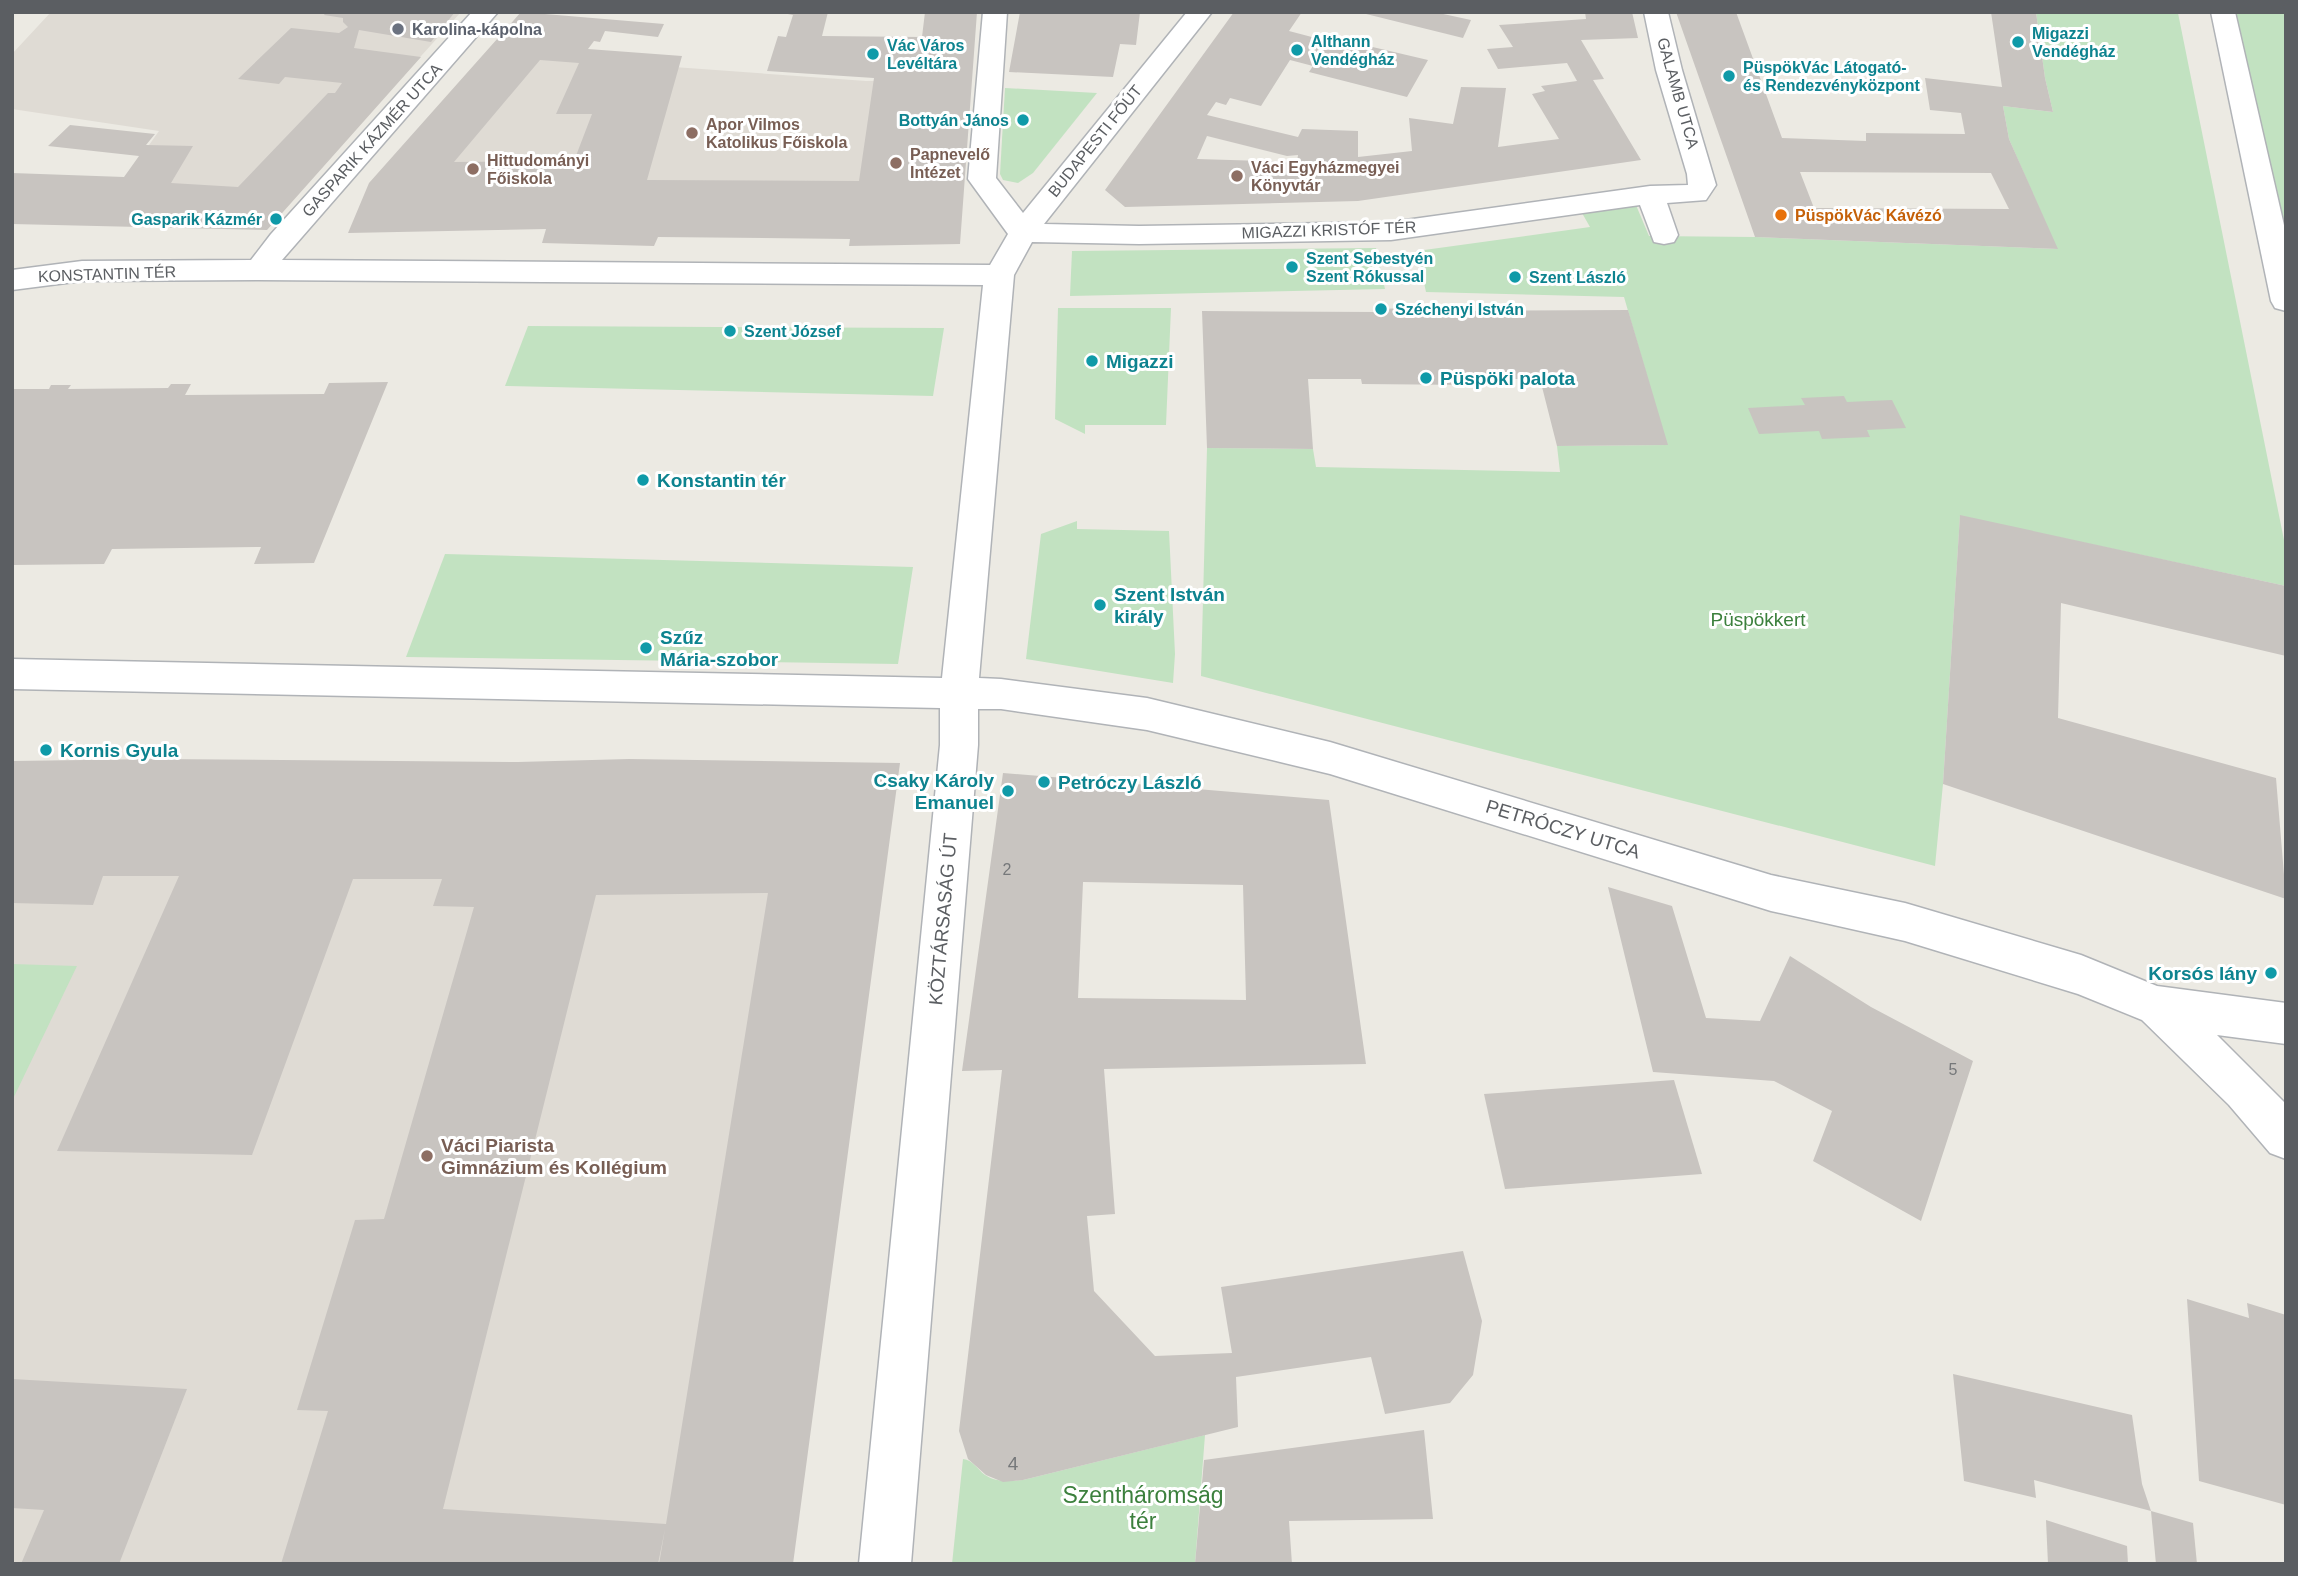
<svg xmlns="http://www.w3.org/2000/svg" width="2298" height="1576" font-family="Helvetica,sans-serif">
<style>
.education{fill:#dfdbd4}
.green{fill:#c2e2c1}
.building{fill:#c8c4c0;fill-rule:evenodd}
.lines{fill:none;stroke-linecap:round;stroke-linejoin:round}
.minor-casing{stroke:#b0b3b7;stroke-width:3}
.minor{fill:#fff;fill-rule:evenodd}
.worship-dot{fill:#6b7280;stroke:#fff;stroke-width:2.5}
.culture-dot{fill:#0f9aa8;stroke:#fff;stroke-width:2.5}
.education-dot{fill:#8d6e63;stroke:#fff;stroke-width:2.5}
.food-dot{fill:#e8710a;stroke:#fff;stroke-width:2.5}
.labels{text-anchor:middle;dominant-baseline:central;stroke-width:6;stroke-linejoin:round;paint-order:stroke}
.far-worship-label{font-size:16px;font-weight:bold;fill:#5b616d;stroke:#fff;text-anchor:start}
.far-culture-label{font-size:16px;font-weight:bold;fill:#0d838f;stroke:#fff;text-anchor:start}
.far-street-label{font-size:16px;fill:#5b5e62;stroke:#fff}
.far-education-label{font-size:16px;font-weight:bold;fill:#785e54;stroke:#fff;text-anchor:start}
.far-food-label{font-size:16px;font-weight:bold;fill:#c56008;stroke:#fff;text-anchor:start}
.number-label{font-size:16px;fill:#76787a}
.culture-label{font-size:19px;font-weight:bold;fill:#0d838f;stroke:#fff;text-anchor:start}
.park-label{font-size:19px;fill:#3c803d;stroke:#fff}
.street-label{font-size:19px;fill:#5b5e62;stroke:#fff}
.education-label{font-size:19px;font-weight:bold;fill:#785e54;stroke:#fff;text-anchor:start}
.near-number-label{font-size:19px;fill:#76787a}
.near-park-label{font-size:23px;fill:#3c803d;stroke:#fff}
</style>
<rect width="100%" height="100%" fill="#eceae3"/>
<!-- education -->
<g class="education">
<path d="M 51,12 L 461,12 L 265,228 L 93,224 L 159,131 L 12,109 L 12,54 Z"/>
<path d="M 509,34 L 660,66 L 866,81 L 965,80 L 955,239 L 377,184 Z"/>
<path d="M 12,763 L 893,769 L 788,1564 L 12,1564 Z"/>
</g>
<!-- green -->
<g class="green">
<path d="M 2036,12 L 2178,13 L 2286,550 L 2286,586 L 1960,516 L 1943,784 L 1935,866 L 1201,676 L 1207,448 L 1313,449 L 1316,467 L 1560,472 L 1557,446 L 1667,445 L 1624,297 L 1426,292 L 1417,251 L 1590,227 L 1578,206 L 1633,198 L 1649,236 L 1755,237 L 2057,249 L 2009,139 L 2003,106 L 2053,112 L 2045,78 Z"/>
<path d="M 2223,12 L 2286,12 L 2286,301 Z"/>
<path d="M 1005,88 L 1097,93 L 1033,173 L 1018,183 L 1003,180 L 1000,174 Z"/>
<path d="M 1376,248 L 1385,289 L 1070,296 L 1072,251 Z"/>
<path d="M 1058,308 L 1171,308 L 1166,425 L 1085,425 L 1085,434 L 1055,419 Z"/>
<path d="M 528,326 L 944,328 L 933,396 L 505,386 Z"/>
<path d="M 1077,521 L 1077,529 L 1169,531 L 1175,654 L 1173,683 L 1026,659 L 1041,534 Z"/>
<path d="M 445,554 L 913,567 L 898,664 L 406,657 Z"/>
<path d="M 12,964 L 77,966 L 12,1101 Z"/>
<path d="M 1205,1435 L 1195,1564 L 952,1564 L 963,1459 C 973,1460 977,1469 985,1475 C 997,1483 1010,1481 1023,1480 Z"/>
</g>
<!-- building -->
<g class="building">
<path d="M 326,12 L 455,12 L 431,42 L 359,30 L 354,48 L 421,57 L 267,230 L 12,224 L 12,173 L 124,177 L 139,156 L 48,146 L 70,125 L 155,134 L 146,145 L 193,146 L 171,183 L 238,187 L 328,93 L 335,93 L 342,83 L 285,77 L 279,84 L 238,79 L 291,28 L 339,33 L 348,27 L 343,22 L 343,18 L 324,15 Z"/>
<path d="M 521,12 L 664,24 L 658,37 L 605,31 L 600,42 L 594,41 L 588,49 L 682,56 L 647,180 L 859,181 L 874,78 L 767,71 L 778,36 L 786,37 L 793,15 L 777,12 L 828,12 L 822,36 L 922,37 L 925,12 L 977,12 L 960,244 L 849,246 L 850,239 L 658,237 L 654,246 L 542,243 L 546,229 L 348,233 L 369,183 ZM 540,60 L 579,63 L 556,114 L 592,114 L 574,161 L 454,162 Z"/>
<path d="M 1020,12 L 1140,12 L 1136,45 L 1120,44 L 1113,77 L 1009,72 Z"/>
<path d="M 1234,12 L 1302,12 L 1289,31 L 1327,41 L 1330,37 L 1428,60 L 1407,97 L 1309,72 L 1313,66 L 1290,60 L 1261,106 L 1230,98 L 1226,105 L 1216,102 L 1207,115 L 1298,137 L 1302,129 L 1358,131 L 1358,157 L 1412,151 L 1409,118 L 1453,124 L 1461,87 L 1506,88 L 1498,147 L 1559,139 L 1532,94 L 1545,91 L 1541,86 L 1577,81 L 1567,63 L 1498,69 L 1487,49 L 1513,47 L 1499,25 L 1586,19 L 1585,12 L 1632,12 L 1638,38 L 1581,40 L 1604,79 L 1593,80 L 1641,160 L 1358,201 L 1125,207 L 1105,190 ZM 1207,136 L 1287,156 L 1298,155 L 1297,162 L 1197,159 Z"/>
<path d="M 1358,12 L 1434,12 L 1471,20 L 1463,38 Z"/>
<path d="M 1676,12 L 1736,12 L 1782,138 L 1866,141 L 1866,133 L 1965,134 L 1961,113 L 1930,110 L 1925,78 L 2002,87 L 1991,12 L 2036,12 L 2045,78 L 2053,112 L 2003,106 L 2009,139 L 2058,249 L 1755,237 ZM 1800,172 L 1991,173 L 2009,209 L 1814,208 Z"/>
<path d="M 1452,307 L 1453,311 L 1628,310 L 1668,445 L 1557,446 L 1540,379 L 1470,379 L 1472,385 L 1362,384 L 1361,379 L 1308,379 L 1313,449 L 1207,448 L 1202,311 L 1376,312 L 1375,309 Z"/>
<path d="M 388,382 L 314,563 L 254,564 L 261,547 L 112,549 L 104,564 L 12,565 L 12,389 L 49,389 L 51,385 L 71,385 L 68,389 L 168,388 L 171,384 L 191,384 L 185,395 L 324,394 L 329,383 Z"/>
<path d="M 1844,396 L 1847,402 L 1892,400 L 1906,428 L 1867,430 L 1870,437 L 1822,439 L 1819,431 L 1759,434 L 1748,408 L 1805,405 L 1801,398 Z"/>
<path d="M 1960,515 L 2286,586 L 2286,656 L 2061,603 L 2058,718 L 2276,778 L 2286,899 L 1943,784 Z"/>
<path d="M 157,759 L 518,762 L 629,759 L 900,763 L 793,1564 L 659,1564 L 665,1529 L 658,1564 L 281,1564 L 328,1411 L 297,1410 L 355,1220 L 384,1219 L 474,907 L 433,906 L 442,879 L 353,879 L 252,1155 L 57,1151 L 179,876 L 103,876 L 93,905 L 12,903 L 12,761 ZM 768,893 L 666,1524 L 443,1509 L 596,895 Z"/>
<path d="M 1003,773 L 1329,800 L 1366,1064 L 1104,1069 L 1115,1214 L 1087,1216 L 1094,1291 L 1155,1356 L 1232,1353 L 1221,1287 L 1463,1251 L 1482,1321 L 1473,1375 L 1450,1403 L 1385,1414 L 1371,1357 L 1236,1377 L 1238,1427 L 1023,1480 L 1003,1482 L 986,1475 L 968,1459 L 959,1431 L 1002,1070 L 962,1071 ZM 1083,882 L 1243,885 L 1246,1000 L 1078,998 Z"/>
<path d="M 1608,887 L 1672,906 L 1706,1018 L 1760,1021 L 1790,956 L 1871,1007 L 1973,1061 L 1921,1221 L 1813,1161 L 1832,1111 L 1774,1081 L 1653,1072 Z"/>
<path d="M 1674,1080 L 1702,1174 L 1505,1189 L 1484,1094 Z"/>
<path d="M 2187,1299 L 2249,1318 L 2247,1303 L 2286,1315 L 2286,1505 L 2199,1481 Z"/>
<path d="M 1953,1374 L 2132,1415 L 2142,1484 L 2151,1511 L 2034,1480 L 2036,1498 L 1964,1481 Z"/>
<path d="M 12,1379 L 187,1389 L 119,1564 L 21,1564 L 44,1510 L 12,1508 Z"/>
<path d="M 1424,1430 L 1433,1519 L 1289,1521 L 1292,1564 L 1195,1564 L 1204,1460 Z"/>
<path d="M 2151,1511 L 2193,1523 L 2197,1564 L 2156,1564 Z"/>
<path d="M 2046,1520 L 2127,1546 L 2128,1564 L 2048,1564 Z"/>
</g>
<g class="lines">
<!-- minor casing -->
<g class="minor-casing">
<g id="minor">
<path d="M 472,12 L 498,12 L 282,260 L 990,265 L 1008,234 L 968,179 L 983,12 L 1007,12 L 996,178 L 1023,213 L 1187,12 L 1212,12 L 1044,224 L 1139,226 L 1391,222 L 1650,186 L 1688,185 L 1687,174 L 1656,70 L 1644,12 L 1668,12 L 1682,70 L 1716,185 L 1706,200 L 1667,203 L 1678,235 L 1674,242 L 1664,244 L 1654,242 L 1640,205 L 1391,240 L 1139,244 L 1032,242 L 1014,275 L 979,678 L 1001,679 L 1147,698 L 1330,742 L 1771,875 L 1905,903 L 2081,955 L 2157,986 L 2286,1003 L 2286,1044 L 2217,1035 L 2286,1104 L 2286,1159 L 2270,1153 L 2229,1105 L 2142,1020 L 2078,994 L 1905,941 L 1771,911 L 1330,774 L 1147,730 L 1001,709 L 978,709 L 978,745 L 911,1564 L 859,1564 L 940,745 L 940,708 L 12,689 L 12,659 L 942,678 L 983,285 L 259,280 L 82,281 L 12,290 L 12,270 L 82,261 L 251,260 L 271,234 Z"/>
<path d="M 2211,12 L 2235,12 L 2286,234 L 2286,311 L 2275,308 L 2271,301 Z"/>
</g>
</g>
<!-- minor -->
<use href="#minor" class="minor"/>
</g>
<!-- markers -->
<circle class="worship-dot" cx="398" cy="29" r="7"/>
<g class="culture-dot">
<circle cx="2018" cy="42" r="7"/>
<circle cx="1297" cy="50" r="7"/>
<circle cx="873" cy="54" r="7"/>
<circle cx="1729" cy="76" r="7"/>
<circle cx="1023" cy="120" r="7"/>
<circle cx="276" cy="219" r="7"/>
<circle cx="1292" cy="267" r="7"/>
<circle cx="1515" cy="277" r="7"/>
<circle cx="1381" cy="309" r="7"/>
<circle cx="730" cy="331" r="7"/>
<circle cx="1092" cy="361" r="7"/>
<circle cx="1426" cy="378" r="7"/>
<circle cx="643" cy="480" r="7"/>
<circle cx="1100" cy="605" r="7"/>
<circle cx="646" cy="648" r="7"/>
<circle cx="46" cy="750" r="7"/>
<circle cx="1044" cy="782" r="7"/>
<circle cx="1008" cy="791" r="7"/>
<circle cx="2271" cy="973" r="7"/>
</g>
<g class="education-dot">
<circle cx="692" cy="133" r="7"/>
<circle cx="896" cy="163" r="7"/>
<circle cx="473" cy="169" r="7"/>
<circle cx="1237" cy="176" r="7"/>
<circle cx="427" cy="1156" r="7"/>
</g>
<circle class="food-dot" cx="1781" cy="215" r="7"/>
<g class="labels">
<!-- far-worship labels -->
<g class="far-worship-label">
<text x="412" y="29">Karolina-kápolna</text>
</g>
<!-- far-culture labels -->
<g class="far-culture-label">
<text x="2032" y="33">Migazzi<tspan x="2032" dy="18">Vendégház</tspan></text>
<text x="1311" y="41">Althann<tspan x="1311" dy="18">Vendégház</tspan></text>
<text x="887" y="45">Vác Város<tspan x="887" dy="18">Levéltára</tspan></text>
<text x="1743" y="67">PüspökVác Látogató-<tspan x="1743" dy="18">és Rendezvényközpont</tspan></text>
<text x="1009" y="120" text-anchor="end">Bottyán János</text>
<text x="262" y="219" text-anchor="end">Gasparik Kázmér</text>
<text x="1306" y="258">Szent Sebestyén<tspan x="1306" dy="18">Szent Rókussal</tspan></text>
<text x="1529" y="277">Szent László</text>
<text x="1395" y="309">Széchenyi István</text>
<text x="744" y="331">Szent József</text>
</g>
<!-- far-street labels -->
<g class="far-street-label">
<text transform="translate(1678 93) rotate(74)">GALAMB UTCA</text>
<text transform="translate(372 140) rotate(-48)">GASPARIK KÁZMÉR UTCA</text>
<text transform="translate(1095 141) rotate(-51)">BUDAPESTI FŐÚT</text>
<text transform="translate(1329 230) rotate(-2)">MIGAZZI KRISTÓF TÉR</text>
<text transform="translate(107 274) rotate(-2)">KONSTANTIN TÉR</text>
</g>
<!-- far-education labels -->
<g class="far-education-label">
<text x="706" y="124">Apor Vilmos<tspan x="706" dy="18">Katolikus Főiskola</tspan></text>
<text x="910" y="154">Papnevelő<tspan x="910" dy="18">Intézet</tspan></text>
<text x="487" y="160">Hittudományi<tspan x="487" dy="18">Főiskola</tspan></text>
<text x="1251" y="167">Váci Egyházmegyei<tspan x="1251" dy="18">Könyvtár</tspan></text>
</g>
<!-- far-food labels -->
<g class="far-food-label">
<text x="1795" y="215">PüspökVác Kávézó</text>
</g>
<!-- number labels -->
<g class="number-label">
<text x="1007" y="869">2</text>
<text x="1953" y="1069">5</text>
</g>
<!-- culture labels -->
<g class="culture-label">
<text x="1106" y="361">Migazzi</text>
<text x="1440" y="378">Püspöki palota</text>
<text x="657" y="480">Konstantin tér</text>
<text x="1114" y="594">Szent István<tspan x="1114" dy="22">király</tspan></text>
<text x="660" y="637">Szűz<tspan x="660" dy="22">Mária-szobor</tspan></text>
<text x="60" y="750">Kornis Gyula</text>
<text x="994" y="780" text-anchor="end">Csaky Károly<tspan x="994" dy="22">Emanuel</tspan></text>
<text x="1058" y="782">Petróczy László</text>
<text x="2257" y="973" text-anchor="end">Korsós lány</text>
</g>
<!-- park labels -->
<g class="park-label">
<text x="1758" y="619">Püspökkert</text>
</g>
<!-- street labels -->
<g class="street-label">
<text transform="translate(1563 829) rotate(17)">PETRÓCZY UTCA</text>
<text transform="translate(943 919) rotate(-85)">KÖZTÁRSASÁG ÚT</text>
</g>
<!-- education labels -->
<g class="education-label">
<text x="441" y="1145">Váci Piarista<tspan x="441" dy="22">Gimnázium és Kollégium</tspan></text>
</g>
<!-- near-number labels -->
<g class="near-number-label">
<text x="1013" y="1463">4</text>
</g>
<!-- near-park labels -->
<g class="near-park-label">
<text x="1143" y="1495">Szentháromság<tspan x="1143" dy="26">tér</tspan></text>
</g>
</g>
<!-- border -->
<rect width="2298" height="1576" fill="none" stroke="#5b5e62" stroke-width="28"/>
</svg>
